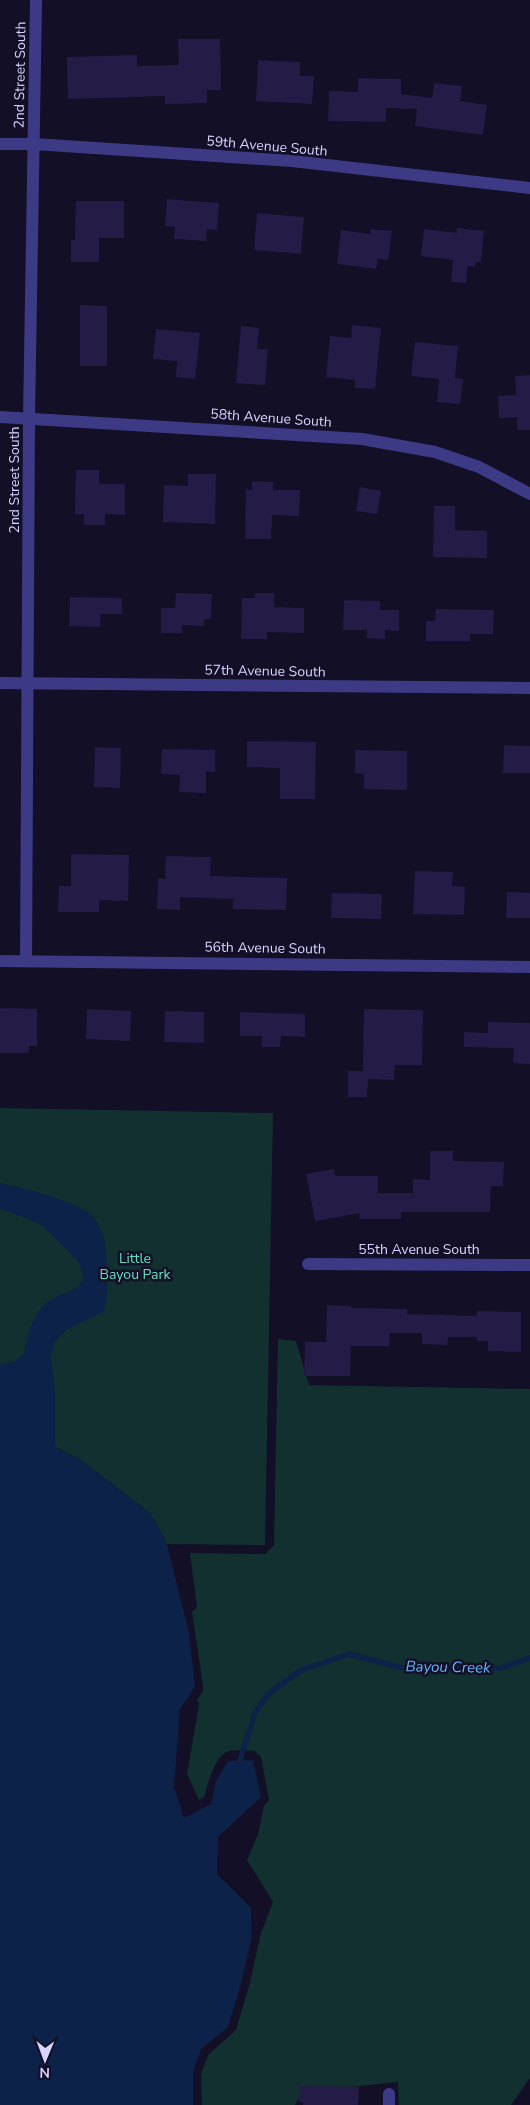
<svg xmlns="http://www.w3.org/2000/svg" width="530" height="2105" font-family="'Nunito Sans',sans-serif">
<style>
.green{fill:#12302f}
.water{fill:#0c2248}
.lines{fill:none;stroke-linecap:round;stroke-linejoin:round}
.stream{stroke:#0c2248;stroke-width:5.5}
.building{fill:#241b47}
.minor{stroke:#3d3a85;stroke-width:12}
.labels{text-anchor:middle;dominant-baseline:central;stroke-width:5;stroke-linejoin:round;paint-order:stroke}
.street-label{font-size:14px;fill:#d9d4ff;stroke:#130f26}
.park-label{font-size:14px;fill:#5fe0c0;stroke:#130f26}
.water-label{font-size:15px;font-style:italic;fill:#62b6ff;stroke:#130f26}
</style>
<rect width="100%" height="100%" fill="#130f26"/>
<!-- green -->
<g class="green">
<path d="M 0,1108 L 273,1113 L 265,1545 L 167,1544 L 151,1514 L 82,1461 L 0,1418 Z"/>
<path d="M 278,1339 L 296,1341 L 309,1385 L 530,1389 L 530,2078 L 511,2105 L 399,2105 L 398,2082 L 302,2092 L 295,2105 L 202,2105 L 201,2074 L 208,2055 L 236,2030 L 249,1986 L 261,1933 L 273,1902 L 247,1860 L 258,1834 L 264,1806 L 269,1800 L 261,1757 L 255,1751 C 246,1751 235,1749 227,1752 C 215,1756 207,1786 204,1797 L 199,1800 L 187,1774 L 199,1704 L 197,1700 L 203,1691 L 203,1686 L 192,1612 L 197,1607 L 190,1553 L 265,1554 L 274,1545 Z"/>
</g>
<!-- water -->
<path class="water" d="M 0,1183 C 20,1187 82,1202 94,1218 C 105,1232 106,1249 107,1266 C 108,1282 109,1296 103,1312 L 66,1330 L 54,1343 L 51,1358 L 55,1388 L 55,1447 L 82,1461 L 151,1514 L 167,1544 L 189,1633 L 195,1687 L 180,1709 L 174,1787 L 184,1818 L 211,1804 L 216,1781 L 228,1761 L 253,1760 L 261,1797 L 218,1837 L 217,1874 L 251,1908 L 252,1937 L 241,1984 L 228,2027 L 201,2049 L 193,2072 L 193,2105 L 0,2105 L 0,1364 L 14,1362 L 24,1354 C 27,1335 34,1309 52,1299 C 65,1291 77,1292 84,1278 L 79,1262 L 43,1226 L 26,1218 L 0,1209 Z"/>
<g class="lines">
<!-- stream -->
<path class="stream" d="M 240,1760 L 255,1713 L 268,1694 L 301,1670 L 349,1654 L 407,1669 L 500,1668 L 530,1658"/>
</g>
<!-- building -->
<g class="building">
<path d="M 178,39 L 220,39 L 221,90 L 207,90 L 207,103 L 165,104 L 165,96 L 68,99 L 67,57 L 137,55 L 137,66 L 179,65 Z"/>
<path d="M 258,60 L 300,62 L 300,76 L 314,76 L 312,104 L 256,101 Z"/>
<path d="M 358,78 L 401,79 L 401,94 L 432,98 L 434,83 L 462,86 L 460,101 L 487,105 L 483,135 L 415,126 L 417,109 L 386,108 L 386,122 L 328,121 L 329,91 L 358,92 Z"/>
<path d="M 167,199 L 219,203 L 217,230 L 207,229 L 206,241 L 174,239 L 175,227 L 165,226 Z"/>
<path d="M 76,201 L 124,201 L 124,238 L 99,238 L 99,262 L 71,262 L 71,240 L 75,240 Z"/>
<path d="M 257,213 L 304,217 L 301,254 L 254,250 Z"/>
<path d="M 457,228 L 484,231 L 481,262 L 476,262 L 475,267 L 468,266 L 466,283 L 451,282 L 453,260 L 421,256 L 424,229 L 457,233 Z"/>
<path d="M 371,229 L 392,231 L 388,260 L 378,259 L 376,269 L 337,264 L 341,230 L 370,234 Z"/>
<path d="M 80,305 L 107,306 L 107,366 L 80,366 Z"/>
<path d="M 352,325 L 381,328 L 375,389 L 355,388 L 355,380 L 326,377 L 330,336 L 351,338 Z"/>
<path d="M 241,326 L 259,328 L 257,349 L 268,349 L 265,385 L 236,383 Z"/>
<path d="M 156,329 L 200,333 L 195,379 L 176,377 L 177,361 L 153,359 Z"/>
<path d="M 415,342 L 458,346 L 455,378 L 463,379 L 460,404 L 437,402 L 439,379 L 411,376 Z"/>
<path d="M 530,375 L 530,430 L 517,430 L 517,417 L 499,418 L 498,396 L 516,395 L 515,376 Z"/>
<path d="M 76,470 L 99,470 L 99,484 L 125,484 L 125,515 L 105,514 L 105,525 L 84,525 L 84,514 L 75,514 Z"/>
<path d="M 188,474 L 216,474 L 215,524 L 163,522 L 164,485 L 188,486 Z"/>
<path d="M 252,481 L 273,482 L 273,490 L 300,490 L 299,516 L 272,515 L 271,539 L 245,539 L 246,489 L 252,490 Z"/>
<path d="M 360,487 L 381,491 L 377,514 L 356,511 Z"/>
<path d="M 434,506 L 455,506 L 455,530 L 487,531 L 487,558 L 433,557 Z"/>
<path d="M 176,593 L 212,594 L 211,619 L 204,619 L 204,626 L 182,625 L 182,633 L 161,633 L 161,608 L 175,608 Z"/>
<path d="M 255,593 L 274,593 L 274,607 L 304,608 L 304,633 L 267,632 L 267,639 L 241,639 L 242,598 L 255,598 Z"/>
<path d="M 70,597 L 122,598 L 122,614 L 101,614 L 100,627 L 69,626 Z"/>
<path d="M 344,600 L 380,601 L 380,610 L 399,610 L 399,631 L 385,630 L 385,639 L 367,638 L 367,630 L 343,630 Z"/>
<path d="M 436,609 L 494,610 L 493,634 L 470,634 L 470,641 L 426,641 L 426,621 L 435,621 Z"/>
<path d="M 247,741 L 316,742 L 315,799 L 280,799 L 280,768 L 247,767 Z"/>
<path d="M 504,745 L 530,746 L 530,773 L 503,773 Z"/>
<path d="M 95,747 L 121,748 L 120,788 L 94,787 Z"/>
<path d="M 162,749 L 215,750 L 215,772 L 206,771 L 206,793 L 179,792 L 180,775 L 161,774 Z"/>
<path d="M 355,750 L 407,751 L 407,790 L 364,789 L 364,774 L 355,773 Z"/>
<path d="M 71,854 L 129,855 L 128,901 L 99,900 L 99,912 L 58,912 L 59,886 L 71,886 Z"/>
<path d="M 166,856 L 211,857 L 210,876 L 287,878 L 286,910 L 233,909 L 233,899 L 180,897 L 180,910 L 157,909 L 158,878 L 165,879 Z"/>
<path d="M 415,871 L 453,872 L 452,886 L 465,887 L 464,915 L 413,914 Z"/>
<path d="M 507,892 L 530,893 L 530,918 L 506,918 Z"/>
<path d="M 332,893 L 382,894 L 381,919 L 331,918 Z"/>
<path d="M 0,1008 L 37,1009 L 37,1046 L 29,1046 L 29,1053 L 0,1053 Z"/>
<path d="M 87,1009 L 131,1011 L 130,1041 L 86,1039 Z"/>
<path d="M 364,1009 L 423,1010 L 422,1065 L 395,1065 L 394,1080 L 368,1079 L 367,1097 L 348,1097 L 348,1071 L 363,1071 Z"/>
<path d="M 165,1011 L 204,1012 L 204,1043 L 164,1042 Z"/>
<path d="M 240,1012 L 305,1014 L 305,1037 L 281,1036 L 280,1047 L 262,1047 L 262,1036 L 240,1036 Z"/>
<path d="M 488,1022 L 530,1023 L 530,1064 L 513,1063 L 514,1048 L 464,1047 L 464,1032 L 488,1033 Z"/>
<path d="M 430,1151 L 453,1151 L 453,1161 L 504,1162 L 503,1186 L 491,1186 L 490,1212 L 401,1212 L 401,1219 L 359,1219 L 360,1213 L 315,1221 L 306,1174 L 334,1169 L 335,1176 L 378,1176 L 378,1193 L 413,1193 L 413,1179 L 430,1180 Z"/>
<path d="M 327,1305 L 351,1306 L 351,1308 L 407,1309 L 407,1314 L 477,1316 L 477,1311 L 521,1312 L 521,1352 L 488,1351 L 488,1341 L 477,1341 L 477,1337 L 448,1337 L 447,1345 L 422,1344 L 422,1333 L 390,1333 L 389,1346 L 351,1346 L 350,1376 L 304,1376 L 305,1342 L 326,1342 Z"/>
<path d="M 299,2086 L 359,2087 L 358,2105 L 303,2105 L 303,2102 L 299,2102 Z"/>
</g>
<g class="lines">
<!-- minor -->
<g class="minor">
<path d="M 0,144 L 34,144 L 292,161 L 530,188"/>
<path d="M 0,417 L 362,439 L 435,452 L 479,467 L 530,494"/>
<path d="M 0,683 L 530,688"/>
<path d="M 26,960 L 29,417 L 36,0"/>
<path d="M 0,961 L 530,967"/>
<path d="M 308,1264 L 530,1265"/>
<path d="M 389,2094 L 389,2105"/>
</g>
</g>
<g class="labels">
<!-- street labels -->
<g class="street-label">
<text transform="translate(20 75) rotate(-89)">2nd Street South</text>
<text transform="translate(267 146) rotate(5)">59th Avenue South</text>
<text transform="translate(271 418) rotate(4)">58th Avenue South</text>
<text transform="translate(14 480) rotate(-90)">2nd Street South</text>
<text transform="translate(265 671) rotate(1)">57th Avenue South</text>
<text transform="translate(265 948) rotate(1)">56th Avenue South</text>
<text x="419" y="1249">55th Avenue South</text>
</g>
<!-- park labels -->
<g class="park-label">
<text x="135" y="1258">Little<tspan x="135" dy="16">Bayou Park</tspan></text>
</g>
<!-- water labels -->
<g class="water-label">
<text transform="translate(448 1667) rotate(1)">Bayou Creek</text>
</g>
</g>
<!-- north arrow -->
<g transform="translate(45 2060) rotate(181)" stroke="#130f26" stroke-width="4" paint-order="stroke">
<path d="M0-4L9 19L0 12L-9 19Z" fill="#d9d4ff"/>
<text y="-8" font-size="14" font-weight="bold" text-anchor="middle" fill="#d9d4ff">N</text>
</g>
</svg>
